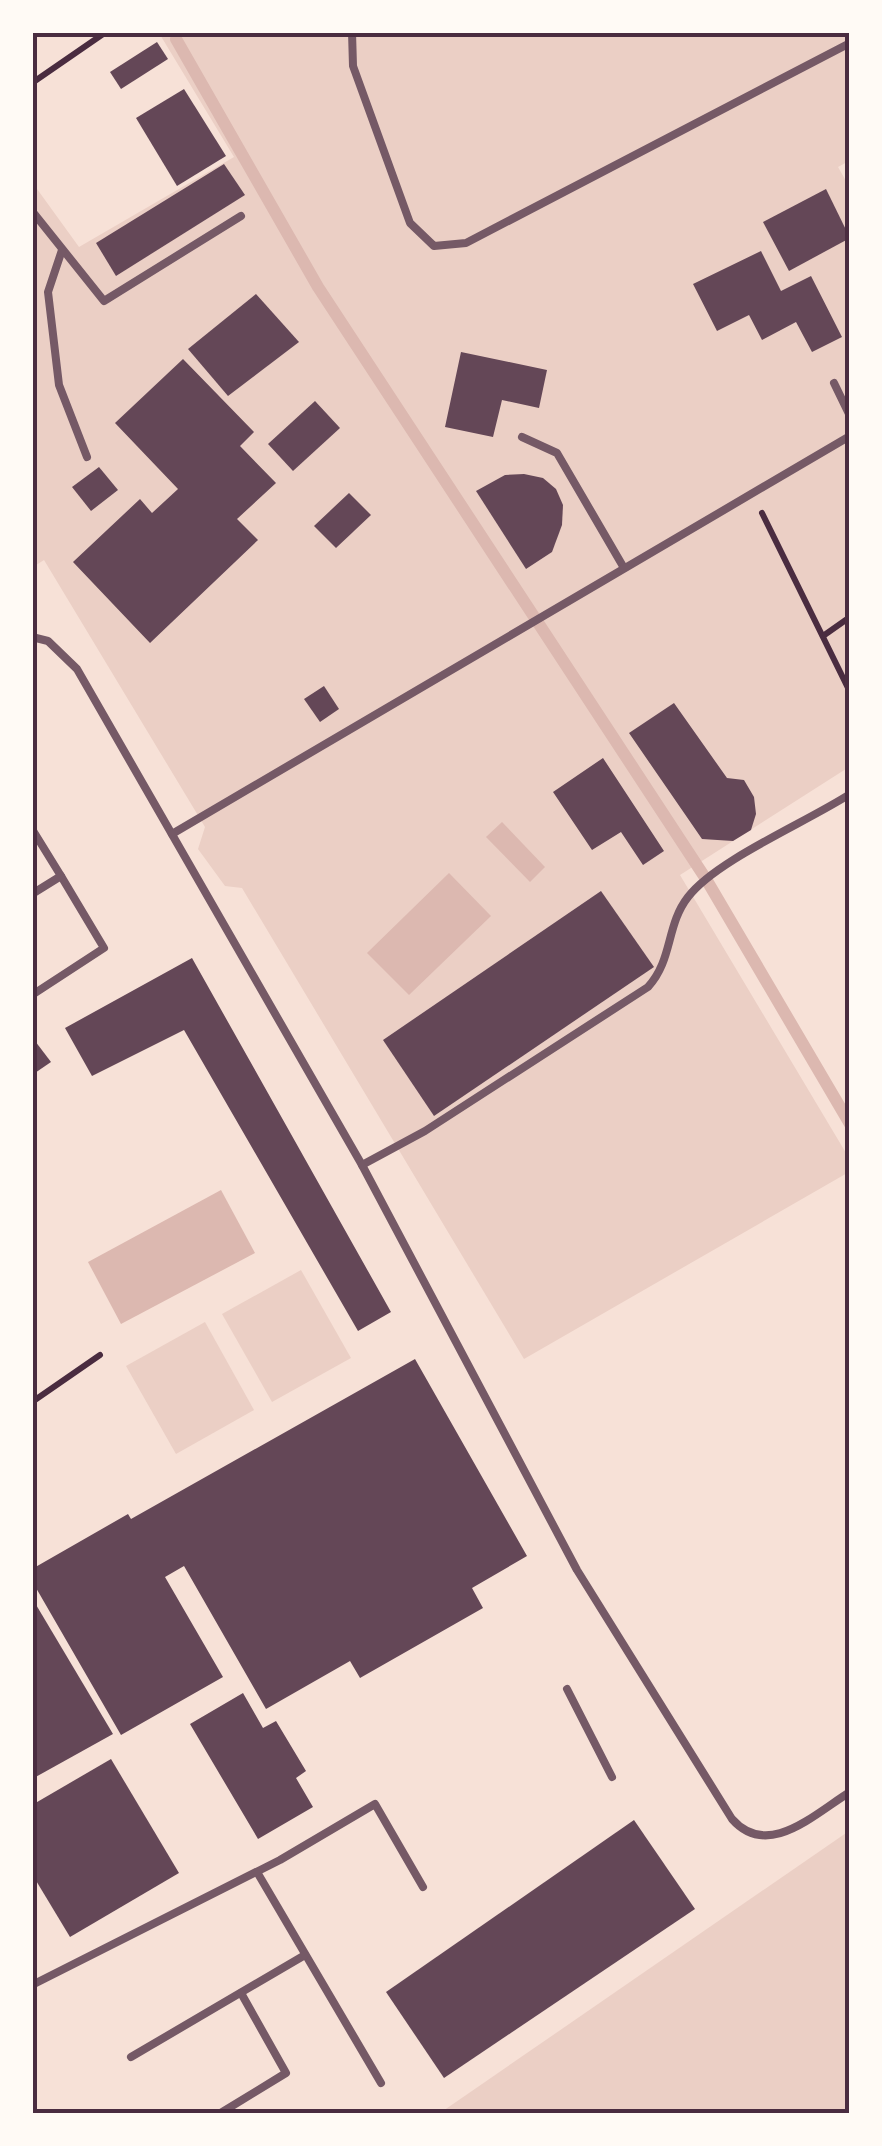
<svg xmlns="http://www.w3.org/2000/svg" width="882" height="2146" font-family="'PT Sans Narrow',sans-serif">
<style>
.green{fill:#ebcfc5}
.water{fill:#dcb8b0}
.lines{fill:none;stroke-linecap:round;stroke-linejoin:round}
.stream{stroke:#dcb8b0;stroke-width:12}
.building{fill:#644757}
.path{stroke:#4a2c40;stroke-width:6}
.service{stroke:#755966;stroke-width:8}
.neatline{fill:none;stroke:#4a2c40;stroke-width:4}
</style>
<rect width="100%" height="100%" fill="#f7e1d7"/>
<!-- green -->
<g class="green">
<path d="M 159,33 L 849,33 L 849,161 L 838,167 L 850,188 L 849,767 L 680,875 L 849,1158 L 849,1172 L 524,1359 L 242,888 L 225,886 L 198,849 L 205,827 L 44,560 L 33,567 L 32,182 L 79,247 L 234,157 Z"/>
<path d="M 301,1270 L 351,1358 L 272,1402 L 222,1314 Z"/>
<path d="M 205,1322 L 254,1410 L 176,1454 L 126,1366 Z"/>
<path d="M 849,1831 L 849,2113 L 440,2113 Z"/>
</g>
<!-- water -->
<g class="water">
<path d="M 502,822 L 545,867 L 530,882 L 486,837 Z"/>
<path d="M 449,873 L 491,916 L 409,995 L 367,953 Z"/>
<path d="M 221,1190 L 255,1253 L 121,1324 L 88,1262 Z"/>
</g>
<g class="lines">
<!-- stream -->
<path class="stream" d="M 176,39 L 318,287 L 706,879 L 850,1124"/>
</g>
<!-- building -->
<g class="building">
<path d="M 157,42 L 168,59 L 121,89 L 110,72 Z"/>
<path d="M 184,89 L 226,156 L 177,186 L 136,118 Z"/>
<path d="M 224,164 L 245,195 L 116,276 L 96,243 Z"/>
<path d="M 826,189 L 850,238 L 789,271 L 763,222 Z"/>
<path d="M 761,251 L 781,291 L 811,276 L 842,337 L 812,352 L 796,322 L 762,340 L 749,315 L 717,331 L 693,284 Z"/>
<path d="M 256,294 L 299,342 L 228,396 L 188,349 Z"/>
<path d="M 461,352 L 547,370 L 539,408 L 502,400 L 493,437 L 445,427 Z"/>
<path d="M 183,359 L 254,432 L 240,446 L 276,483 L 237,519 L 258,540 L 150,643 L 73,562 L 140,499 L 152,513 L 178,489 L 115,423 Z"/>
<path d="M 315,401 L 340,428 L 293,471 L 268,444 Z"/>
<path d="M 99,467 L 118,490 L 91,511 L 72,487 Z"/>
<path d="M 524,474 L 543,478 L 556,489 L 563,505 L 562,525 L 552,552 L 526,569 L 476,491 L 505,475 Z"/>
<path d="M 349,493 L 371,515 L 336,548 L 314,526 Z"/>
<path d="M 324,686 L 339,709 L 320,722 L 304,699 Z"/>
<path d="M 674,703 L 727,778 L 744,780 L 754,797 L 756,814 L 751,830 L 733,841 L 702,839 L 629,733 Z"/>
<path d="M 603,758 L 664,851 L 643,865 L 621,832 L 592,850 L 553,792 Z"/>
<path d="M 601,891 L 654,967 L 434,1116 L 383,1040 Z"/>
<path d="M 192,958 L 391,1312 L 358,1331 L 184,1030 L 92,1076 L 65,1028 Z"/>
<path d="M 32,1037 L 51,1062 L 32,1075 Z"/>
<path d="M 415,1359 L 527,1556 L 472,1588 L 483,1608 L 360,1678 L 350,1661 L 266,1709 L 184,1566 L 165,1577 L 223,1677 L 121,1735 L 32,1581 L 32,1569 L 128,1514 L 131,1519 Z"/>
<path d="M 32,1598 L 113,1734 L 32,1779 Z"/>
<path d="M 243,1693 L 263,1728 L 276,1721 L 306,1771 L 296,1778 L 313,1807 L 258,1839 L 190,1724 Z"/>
<path d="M 111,1759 L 179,1873 L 70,1937 L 32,1874 L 32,1805 Z"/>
<path d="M 634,1820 L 695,1909 L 444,2078 L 386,1992 Z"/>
</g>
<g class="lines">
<!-- path -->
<g class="path">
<path d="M 32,83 L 106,32"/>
<path d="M 762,513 L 850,692"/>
<path d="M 823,636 L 850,617"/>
<path d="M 32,1402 L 100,1355"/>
</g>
<!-- service -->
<g class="service">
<path d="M 352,32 L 353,66 L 410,223 L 434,246 L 466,243 L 850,43"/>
<path d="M 32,211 L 104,301 L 241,216"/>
<path d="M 62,250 L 48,292 L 59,385 L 87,457"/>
<path d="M 834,383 L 850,416"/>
<path d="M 522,437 L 557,453 L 624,568"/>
<path d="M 32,637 L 48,641 L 77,669 L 362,1165 L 577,1570 L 732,1819 C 768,1860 814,1814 850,1792"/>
<path d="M 32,829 L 61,876"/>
<path d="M 172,834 L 850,436"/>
<path d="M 32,894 L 61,876 L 104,948 L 32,995"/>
<path d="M 362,1165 L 425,1131 L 648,987 C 673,960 666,925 688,897 C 716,860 807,822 850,794"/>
<path d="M 567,1689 L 612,1777"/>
<path d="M 257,1872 L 381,2083"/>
<path d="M 32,1985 L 280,1860 L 375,1804 L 423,1887"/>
<path d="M 131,2057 L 305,1955"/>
<path d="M 219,2114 L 286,2073 L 241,1993"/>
</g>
</g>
<!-- border -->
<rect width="882" height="2146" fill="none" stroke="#fffaf5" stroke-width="70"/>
<rect x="35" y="35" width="812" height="2076" class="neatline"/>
</svg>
